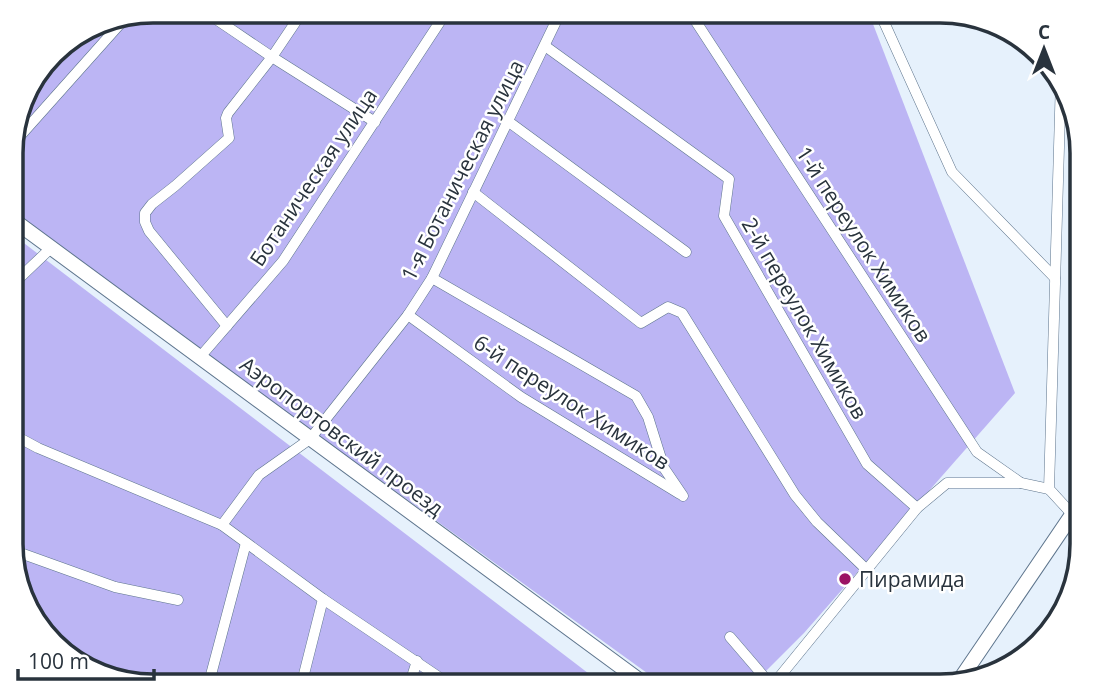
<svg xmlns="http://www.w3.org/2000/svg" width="1093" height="697" font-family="'Open Sans',sans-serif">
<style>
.garden{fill:#bcb5f4}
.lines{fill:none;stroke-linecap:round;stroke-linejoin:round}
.street-casing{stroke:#5e758d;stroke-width:11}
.secondary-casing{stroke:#5e758d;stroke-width:16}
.street{stroke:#fff;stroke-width:10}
.secondary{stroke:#fff;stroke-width:14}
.poi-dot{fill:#9b1364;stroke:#fff;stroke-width:2.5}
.labels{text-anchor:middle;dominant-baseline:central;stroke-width:5;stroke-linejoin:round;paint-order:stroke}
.street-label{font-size:21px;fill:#29333d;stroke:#fff}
.poi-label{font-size:21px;fill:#29333d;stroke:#fff;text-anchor:start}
.rim{fill:none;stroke:#29333d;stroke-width:3.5}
</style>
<rect width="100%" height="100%" fill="#e6f1fc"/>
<!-- garden -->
<g class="garden">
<path d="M 153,11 L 868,11 L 1015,393 L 804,633 L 751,686 L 665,686 L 12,214 L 12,135 L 25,90 L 59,46 L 99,21 Z"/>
<path d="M 12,234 L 605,686 L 153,686 L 74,662 L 30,616 L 12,562 Z"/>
</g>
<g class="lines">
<!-- street casing -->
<g class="street-casing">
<g id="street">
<path d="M 204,11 L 272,57 L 375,122"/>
<path d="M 689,11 L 977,452 L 1021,483"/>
<path d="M 879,11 L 952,172 L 1055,278"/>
<path d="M 545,46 L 729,179 L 724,216 L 867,464 L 917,508"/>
<path d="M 1061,79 L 1049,489 L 1082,525"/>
<path d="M 509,122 L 686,252"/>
<path d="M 12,145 L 128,15"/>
<path d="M 473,192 L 641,323 L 668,307 L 682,313 L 795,495 L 817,522 L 868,571"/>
<path d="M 432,278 L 636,396 L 648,417 L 664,468 L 683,496"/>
<path d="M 12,285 L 51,248"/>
<path d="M 408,315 L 521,397 L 680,494"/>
<path d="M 227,326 L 149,231 L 145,222 L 145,213 L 152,204 L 175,186 L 229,138 L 226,118 L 228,113 L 272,57 L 303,11"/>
<path d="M 200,357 L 283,261 L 447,11"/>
<path d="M 12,434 L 38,448 L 222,525"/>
<path d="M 12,550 L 115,587 L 178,600"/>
<path d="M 730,637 L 772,686"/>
<path d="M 208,686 L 246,543"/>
<path d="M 301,686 L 323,599"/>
<path d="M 409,686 L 417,661"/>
<path d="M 452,686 L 323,599 L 222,525 L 259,475 L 310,439 L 408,315 L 432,278 L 561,11"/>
<path d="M 772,686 L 917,508 L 947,483 L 1021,483 L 1049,489"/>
</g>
</g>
<!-- secondary casing -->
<g class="secondary-casing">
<g id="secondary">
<path d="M 12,219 L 647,686"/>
<path d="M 957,684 L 1082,500"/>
</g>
</g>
<!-- street -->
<use href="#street" class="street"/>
<!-- secondary -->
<use href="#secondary" class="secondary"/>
</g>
<!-- markers -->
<circle class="poi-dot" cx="845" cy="579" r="7"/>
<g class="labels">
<!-- street labels -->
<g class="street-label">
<text transform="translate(462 170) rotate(-63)">1-я Ботаническая улица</text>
<text transform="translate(313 177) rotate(-56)">Ботаническая улица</text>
<text transform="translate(864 244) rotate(57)">1-й переулок Химиков</text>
<text transform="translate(805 318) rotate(60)">2-й переулок Химиков</text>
<text transform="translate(572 402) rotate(33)">6-й переулок Химиков</text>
<text transform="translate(342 436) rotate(37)">Аэропортовский проезд</text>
</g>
<!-- poi labels -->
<g class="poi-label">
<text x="859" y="579">Пирамида</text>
</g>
</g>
<!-- crop -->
<path d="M0 0H1093V697H0ZM153 23H940A130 130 0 0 1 1070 153V544A130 130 0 0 1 940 674H153A130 130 0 0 1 23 544V153A130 130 0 0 1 153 23Z" fill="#fff" fill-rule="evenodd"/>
<path class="rim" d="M153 23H940A130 130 0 0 1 1070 153V544A130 130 0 0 1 940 674H153A130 130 0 0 1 23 544V153A130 130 0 0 1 153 23Z"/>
<!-- north arrow -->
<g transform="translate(1044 49)" stroke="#ffffff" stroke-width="5" paint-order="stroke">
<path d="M0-5L12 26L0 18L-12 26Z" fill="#29333d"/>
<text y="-10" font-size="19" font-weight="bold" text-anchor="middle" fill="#29333d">С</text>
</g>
<!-- scale -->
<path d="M18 669v10h136v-10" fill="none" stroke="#29333d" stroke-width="3.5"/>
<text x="28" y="669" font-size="21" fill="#29333d" stroke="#ffffff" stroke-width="5" paint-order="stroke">100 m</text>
</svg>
